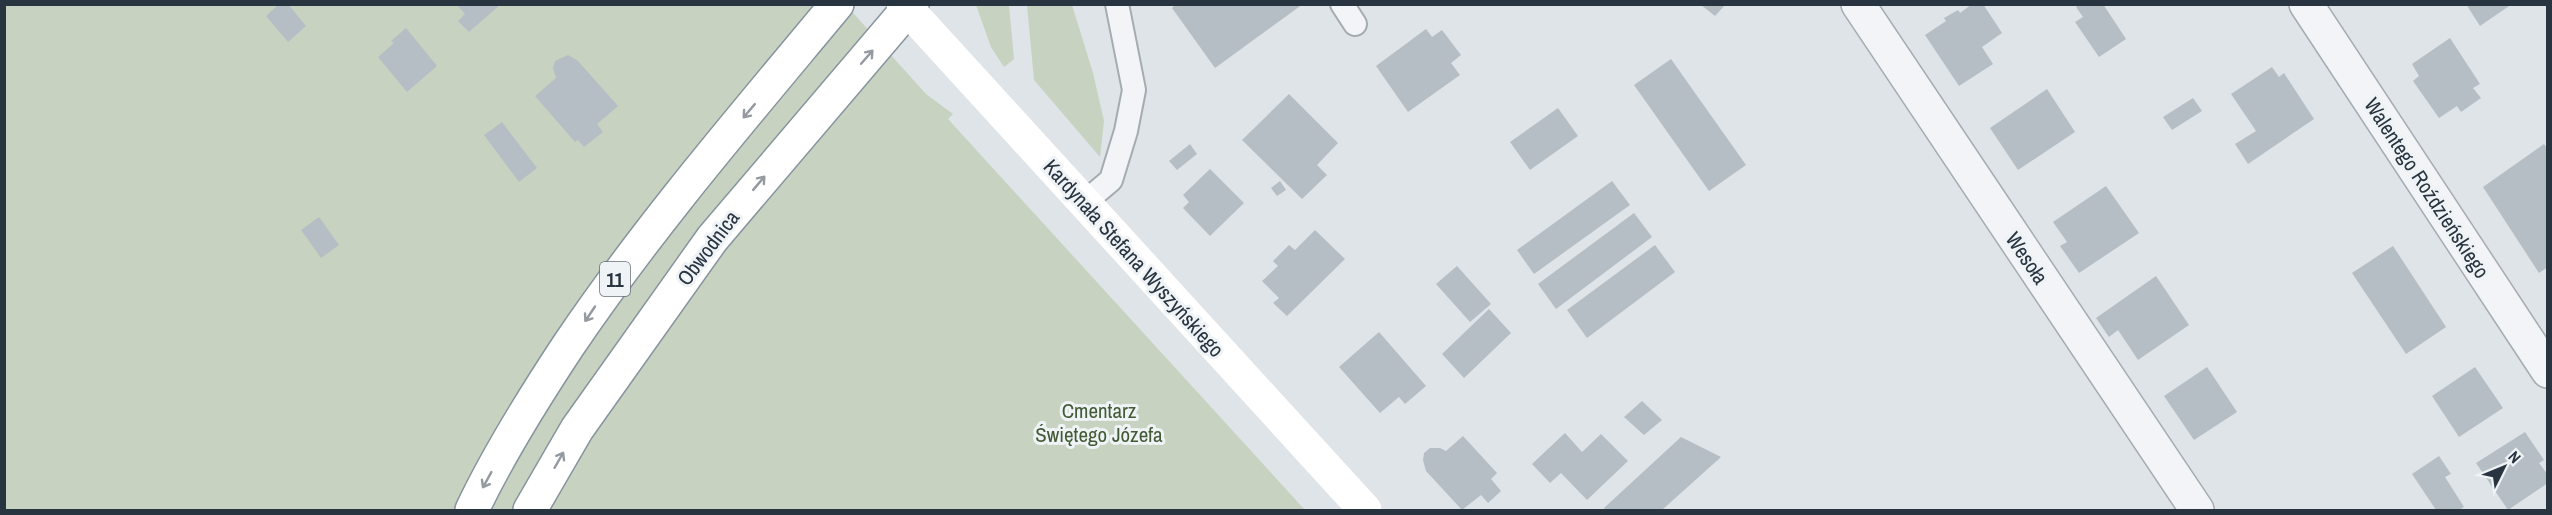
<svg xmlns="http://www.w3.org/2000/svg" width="2552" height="515" font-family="'Archivo Narrow',sans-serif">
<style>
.green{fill:#c8d2c0}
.building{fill:#b6bec5}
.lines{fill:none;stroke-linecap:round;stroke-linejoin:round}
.lane-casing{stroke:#a4acb2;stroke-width:26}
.street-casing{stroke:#a4acb2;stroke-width:36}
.highway-casing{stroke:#87949f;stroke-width:36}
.lane{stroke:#f2f4f7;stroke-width:22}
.street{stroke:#f2f4f7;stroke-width:33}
.secondary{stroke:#fff;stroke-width:33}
.highway{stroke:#fff;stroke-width:33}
.oneway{stroke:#949aa0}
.labels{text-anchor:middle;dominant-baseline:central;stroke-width:6;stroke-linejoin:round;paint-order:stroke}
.shield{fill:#eff3f6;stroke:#646d77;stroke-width:1.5}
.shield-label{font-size:20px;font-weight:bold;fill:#283440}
.street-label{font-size:21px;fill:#283440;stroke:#eff3f6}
.park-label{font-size:21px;fill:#425b35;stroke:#eff3f6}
</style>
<rect width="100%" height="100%" fill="#dfe4e8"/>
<!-- green -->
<g class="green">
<path d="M 4,5 L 846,5 L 926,94 L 953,114 L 948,119 L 1305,510 L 5,510 Z"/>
<path d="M 976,5 L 1009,5 L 1014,59 L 1004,67 L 991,47 Z"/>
<path d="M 1027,5 L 1072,5 L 1093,73 L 1104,121 L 1100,157 L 1034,80 Z"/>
</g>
<!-- building -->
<g class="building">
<path d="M 279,4 L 288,4 L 306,26 L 288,42 L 266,16 Z"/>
<path d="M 1176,4 L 1303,4 L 1215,68 L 1172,8 Z"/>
<path d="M 1972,4 L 1983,4 L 2002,33 L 1982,47 L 1993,64 L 1959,86 L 1925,35 L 1946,21 L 1944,18 L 1958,10 L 1960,13 Z"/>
<path d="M 2080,4 L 2103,4 L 2126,39 L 2099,57 L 2075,22 L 2083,17 L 2076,7 Z"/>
<path d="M 2466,4 L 2512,4 L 2480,26 Z"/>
<path d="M 457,5 L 500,5 L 469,32 L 458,21 L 465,14 Z"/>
<path d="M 1701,5 L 1725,5 L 1715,16 Z"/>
<path d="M 406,28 L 437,66 L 407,92 L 378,57 L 394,43 L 391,41 Z"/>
<path d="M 1426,29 L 1432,37 L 1442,30 L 1461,55 L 1451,63 L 1460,75 L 1408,112 L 1376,66 Z"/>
<path d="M 2450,38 L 2480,84 L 2473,88 L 2481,98 L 2461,112 L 2457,106 L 2439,118 L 2413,81 L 2419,76 L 2412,64 Z"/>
<path d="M 568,55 L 577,60 L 618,106 L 597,124 L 603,132 L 584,147 L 578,140 L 575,142 L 535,96 L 556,78 L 553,68 L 555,61 Z"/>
<path d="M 1671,59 L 1746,165 L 1709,191 L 1634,85 Z"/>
<path d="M 2272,67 L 2279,77 L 2284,73 L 2314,119 L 2248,164 L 2235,144 L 2256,131 L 2231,94 Z"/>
<path d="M 2047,89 L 2075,132 L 2018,170 L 1990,128 Z"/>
<path d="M 1289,94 L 1338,143 L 1317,165 L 1327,175 L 1302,199 L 1242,140 Z"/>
<path d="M 2193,98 L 2202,111 L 2172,130 L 2163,117 Z"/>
<path d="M 1558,108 L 1578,136 L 1530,170 L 1510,142 Z"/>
<path d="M 502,122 L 537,168 L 519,182 L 484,135 Z"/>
<path d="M 1190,144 L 1197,154 L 1177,170 L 1169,161 Z"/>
<path d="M 2544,144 L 2548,149 L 2548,267 L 2539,273 L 2483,187 Z"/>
<path d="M 1210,169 L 1244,203 L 1210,236 L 1183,208 L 1189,202 L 1183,195 Z"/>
<path d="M 1280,181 L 1286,190 L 1277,196 L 1271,188 Z"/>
<path d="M 1612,181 L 1630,205 L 1534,274 L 1517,250 Z"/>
<path d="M 2106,186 L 2139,233 L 2079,273 L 2060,246 L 2067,242 L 2053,222 Z"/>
<path d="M 1634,213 L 1652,237 L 1556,309 L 1538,284 Z"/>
<path d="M 319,217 L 339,245 L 321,258 L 301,230 Z"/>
<path d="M 1315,230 L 1345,259 L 1287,316 L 1273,303 L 1279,298 L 1262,281 L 1278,266 L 1273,261 L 1289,245 L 1295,250 Z"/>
<path d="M 1655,245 L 1675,272 L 1587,338 L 1567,310 Z"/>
<path d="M 2393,246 L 2446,327 L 2406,354 L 2352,273 Z"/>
<path d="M 1457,266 L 1491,304 L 1470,322 L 1436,284 Z"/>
<path d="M 2156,276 L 2189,325 L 2138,360 L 2118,330 L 2109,337 L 2096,318 Z"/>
<path d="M 1489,309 L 1511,333 L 1464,378 L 1442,354 Z"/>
<path d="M 1379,332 L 1426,386 L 1405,404 L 1399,397 L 1380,413 L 1339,367 Z"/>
<path d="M 2207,367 L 2237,412 L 2194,440 L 2164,396 Z"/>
<path d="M 2475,367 L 2503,408 L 2459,437 L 2432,396 Z"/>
<path d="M 1642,401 L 1662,420 L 1644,435 L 1624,417 Z"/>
<path d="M 2525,432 L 2544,460 L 2539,463 L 2548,475 L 2548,483 L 2508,510 L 2476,463 Z"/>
<path d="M 1565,433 L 1582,452 L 1601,434 L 1628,461 L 1587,500 L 1561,473 L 1550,483 L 1532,464 Z"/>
<path d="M 1463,436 L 1497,473 L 1491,479 L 1501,491 L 1488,503 L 1481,495 L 1462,510 L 1426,471 L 1423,460 L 1424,453 L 1430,448 L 1440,448 L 1446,451 Z"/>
<path d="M 1681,437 L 1721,457 L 1662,510 L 1606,510 L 1604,508 Z"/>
<path d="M 2439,456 L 2451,474 L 2445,477 L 2464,507 L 2459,510 L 2436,510 L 2412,474 Z"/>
</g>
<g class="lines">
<!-- lane casing -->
<g class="lane-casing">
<g id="lane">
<path d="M 1342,4 L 1355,24"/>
<path d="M 1085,202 L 1111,180 L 1126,131 L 1134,90 L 1117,4"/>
</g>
</g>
<!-- street casing -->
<g class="street-casing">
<g id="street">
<path d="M 1858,4 L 2197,510"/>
<path d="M 2306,4 L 2548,371"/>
</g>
</g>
<!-- highway casing -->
<g class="highway-casing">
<g id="highway">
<path d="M 472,510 C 499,453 533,399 568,346 C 649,226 744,116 837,4"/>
<path d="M 530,510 L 577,429 L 712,239 L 912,4"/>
</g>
</g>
<!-- lane -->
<use href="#lane" class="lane"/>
<!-- street -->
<use href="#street" class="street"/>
<!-- secondary -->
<path class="secondary" d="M 903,4 L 1365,510"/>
<!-- highway -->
<use href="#highway" class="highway"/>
</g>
<!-- one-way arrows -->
<defs><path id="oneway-shaft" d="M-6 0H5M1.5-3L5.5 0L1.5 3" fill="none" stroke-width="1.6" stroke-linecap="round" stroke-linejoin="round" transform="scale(1.5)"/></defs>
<g class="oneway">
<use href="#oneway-shaft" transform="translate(867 57) rotate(-49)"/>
<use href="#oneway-shaft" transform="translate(749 111) rotate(130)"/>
<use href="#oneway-shaft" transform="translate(759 183) rotate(-50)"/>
<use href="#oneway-shaft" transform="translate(590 314) rotate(124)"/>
<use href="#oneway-shaft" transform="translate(559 460) rotate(-60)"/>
<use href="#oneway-shaft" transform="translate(487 480) rotate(119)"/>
</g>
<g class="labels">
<!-- shield labels -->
<rect class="shield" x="600" y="262" width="30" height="34" rx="4.5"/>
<g class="shield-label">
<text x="615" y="279">11</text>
</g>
<!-- street labels -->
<g class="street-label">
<text transform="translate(2427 188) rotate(57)">Walentego Roździeńskiego</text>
<text transform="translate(708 248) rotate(-53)">Obwodnica</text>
<text transform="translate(1134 258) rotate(48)">Kardynała Stefana Wyszyńskiego</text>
<text transform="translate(2027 258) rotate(56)">Wesoła</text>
</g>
<!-- park labels -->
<g class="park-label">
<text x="1099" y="410">Cmentarz<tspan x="1099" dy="24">Świętego Józefa</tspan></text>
</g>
</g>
<!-- border -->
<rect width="2552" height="515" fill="none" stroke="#283440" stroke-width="12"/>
<!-- north arrow -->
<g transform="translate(2504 467) rotate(47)" stroke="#eff3f6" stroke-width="4.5" paint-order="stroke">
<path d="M0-4.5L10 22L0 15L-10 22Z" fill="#283440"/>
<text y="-9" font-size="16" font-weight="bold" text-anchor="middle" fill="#283440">N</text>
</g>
</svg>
